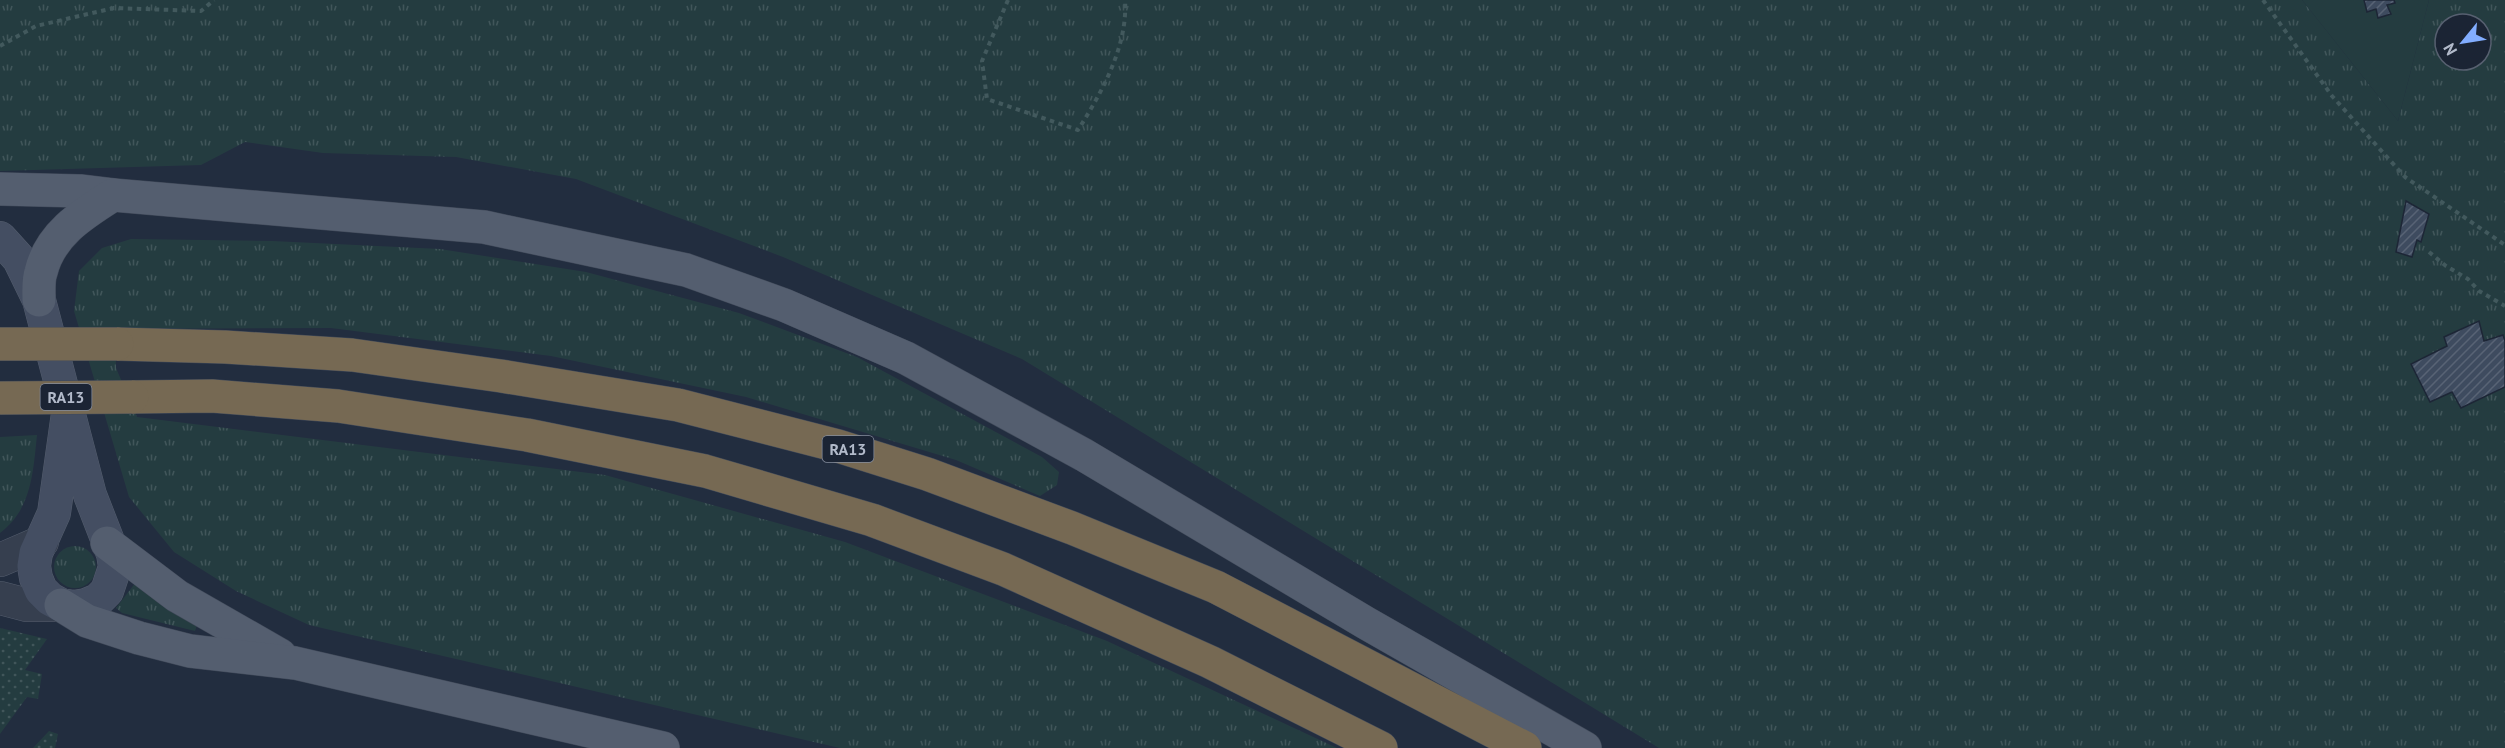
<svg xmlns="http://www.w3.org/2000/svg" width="2505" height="748" font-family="'PT Sans',sans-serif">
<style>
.grass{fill:url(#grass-tufts);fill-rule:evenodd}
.park{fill:#243c40}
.garden{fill:url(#garden-dots)}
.building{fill:url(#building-hatch);stroke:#1d2636;stroke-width:1.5}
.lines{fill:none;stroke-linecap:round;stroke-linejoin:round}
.street-casing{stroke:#545d6d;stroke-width:34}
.secondary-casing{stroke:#545d6d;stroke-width:34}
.primary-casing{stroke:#3f4858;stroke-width:34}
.highway-casing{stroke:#414a5a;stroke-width:34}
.path{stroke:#42595d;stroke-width:4;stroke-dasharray:4.5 4.5;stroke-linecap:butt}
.street{stroke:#363f4f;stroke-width:33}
.secondary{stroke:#444e62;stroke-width:33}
.primary{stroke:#545e6f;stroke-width:33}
.highway{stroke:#766953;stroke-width:33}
.highway-bridge-casing{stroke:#414a5a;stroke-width:34;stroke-linecap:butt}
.highway-bridge{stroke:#766953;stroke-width:33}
.labels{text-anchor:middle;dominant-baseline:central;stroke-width:4.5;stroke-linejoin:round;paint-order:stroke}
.shield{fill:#1b2434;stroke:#858d9d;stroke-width:1.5}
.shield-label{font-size:16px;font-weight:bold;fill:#b2baca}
</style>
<defs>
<pattern id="grass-tufts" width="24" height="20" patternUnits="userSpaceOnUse" patternTransform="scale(1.5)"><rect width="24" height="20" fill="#243c40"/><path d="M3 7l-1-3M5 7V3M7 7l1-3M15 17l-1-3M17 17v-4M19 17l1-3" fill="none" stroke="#41565a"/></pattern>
<pattern id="garden-dots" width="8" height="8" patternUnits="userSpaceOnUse" patternTransform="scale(1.5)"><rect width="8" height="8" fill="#243c40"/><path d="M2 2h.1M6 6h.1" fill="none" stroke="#41565a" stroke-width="1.8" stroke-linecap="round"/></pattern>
<pattern id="building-hatch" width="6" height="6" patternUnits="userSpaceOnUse" patternTransform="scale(1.5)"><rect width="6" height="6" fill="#3e4b5f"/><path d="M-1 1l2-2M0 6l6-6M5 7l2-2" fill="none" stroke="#586375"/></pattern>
</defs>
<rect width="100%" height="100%" fill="#222d3f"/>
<!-- grass -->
<g class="grass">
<path d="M 0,0 L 2302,0 L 2398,121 L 2429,0 L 2505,0 L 2505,748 L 1659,748 L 1022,359 L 783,257 L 576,179 L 456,157 L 323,153 L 245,142 L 201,165 L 0,171 ZM 2445,24 L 2481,24 L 2481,60 L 2445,60 Z"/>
<path d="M 131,239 L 272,241 L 440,249 L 586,272 L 739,313 L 857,357 L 1042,457 L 1059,472 L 1057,485 L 1040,496 L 956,460 L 746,397 L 551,356 L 331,328 L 115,329 L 116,368 L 137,417 L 605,475 L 845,542 L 1107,641 L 1337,748 L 840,748 L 309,625 L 236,591 L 174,552 L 129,497 L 74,311 L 79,271 L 102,248 Z"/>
<path d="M 37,435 C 33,472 32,509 0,533 L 0,437 Z"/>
<circle cx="75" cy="567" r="21"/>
<path d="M 136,582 L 197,625 L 195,631 L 122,613 L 116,608 Z"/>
</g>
<!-- park -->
<path class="park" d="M 2302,0 L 2429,0 L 2398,121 Z"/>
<!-- garden -->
<g class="garden">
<path d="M 0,628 L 47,639 L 25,670 L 42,674 L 38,699 L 27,697 L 0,734 Z"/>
<path d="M 49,731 L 58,734 L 55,748 L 33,748 Z"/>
</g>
<!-- building -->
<g class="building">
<path d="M 2364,0 L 2394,0 L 2395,3 L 2387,5 L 2391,14 L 2378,18 L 2376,9 L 2367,12 Z"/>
<path d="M 2406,201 L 2429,214 L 2421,242 L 2417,240 L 2412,257 L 2396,252 Z"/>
<path d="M 2479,321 L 2484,341 L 2503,335 L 2505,341 L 2505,387 L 2461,408 L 2452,392 L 2430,402 L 2411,364 L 2447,346 L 2444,337 Z"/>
</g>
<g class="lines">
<!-- street casing -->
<g class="street-casing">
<g id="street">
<path d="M 0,560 L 42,542"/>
<path d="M 0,598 L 27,605 L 61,605"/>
</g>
</g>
<!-- secondary casing -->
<g class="secondary-casing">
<path id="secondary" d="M 0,238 L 19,259 L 39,300 L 90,495 L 113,554 L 115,567 L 107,591 L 98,600 L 86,605 L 74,607 L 61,605 L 50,599 L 41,590 L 36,578 L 34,566 L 36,553 L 54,513 L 68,413"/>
</g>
<!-- primary casing -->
<g class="primary-casing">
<g id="primary">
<path d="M 0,189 L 80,191 L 113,195"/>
<path d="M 39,300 C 39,291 38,280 41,272 C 50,234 83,214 113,195 L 484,227 L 686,270 L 784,305 L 906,358 L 1084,455 L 1366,623 L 1585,748"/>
<path d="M 107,543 L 177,596 L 280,655"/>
<path d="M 61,605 L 87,621 L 139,638 L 190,651 L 295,663 L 663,748"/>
</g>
</g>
<!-- highway casing -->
<g class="highway-casing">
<g id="highway">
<path d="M 117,344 L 225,347 L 352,355 L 501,376 L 678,405 L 838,446 L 927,474 L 1072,528 L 1216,587 L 1525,748"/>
<path d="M 132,397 L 212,396 L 338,406 L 527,435 L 705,471 L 872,520 L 1003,569 L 1210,662 L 1381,748"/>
</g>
</g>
<!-- path -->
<g class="path">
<path d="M 1008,0 L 982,61 L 987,99 L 1078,130 C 1102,92 1128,46 1125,0"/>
<path d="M 2263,0 L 2332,96 L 2405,177 L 2505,245"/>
<path d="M 0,46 L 36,26 L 114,8 L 201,11 L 214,0"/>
<path d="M 2429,252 L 2446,266 L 2468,279 L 2479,291 L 2505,306"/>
</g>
<!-- street -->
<use href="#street" class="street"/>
<!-- secondary -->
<use href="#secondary" class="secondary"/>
<!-- primary -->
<use href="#primary" class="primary"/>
<!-- highway -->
<use href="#highway" class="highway"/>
<!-- highway-bridge casing -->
<g class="highway-bridge-casing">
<g id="highway-bridge">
<path d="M 0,344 L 117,344"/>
<path d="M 0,398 L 132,397"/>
</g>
</g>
<!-- highway-bridge -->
<use href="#highway-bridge" class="highway-bridge"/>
</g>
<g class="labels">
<!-- shield labels -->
<g class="shield">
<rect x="40.5" y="384" width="51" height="26" rx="4.5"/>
<rect x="822.5" y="436" width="51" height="26" rx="4.5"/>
</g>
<g class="shield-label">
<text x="66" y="397">RA13</text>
<text x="848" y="449">RA13</text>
</g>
</g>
<!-- north arrow -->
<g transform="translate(2463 42) rotate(240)"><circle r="28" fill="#1b2434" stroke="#576070" stroke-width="1.5"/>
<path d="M0-4.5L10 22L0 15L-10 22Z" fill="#82adff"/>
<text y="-9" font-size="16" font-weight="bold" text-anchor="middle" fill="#b2baca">N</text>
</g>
</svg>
